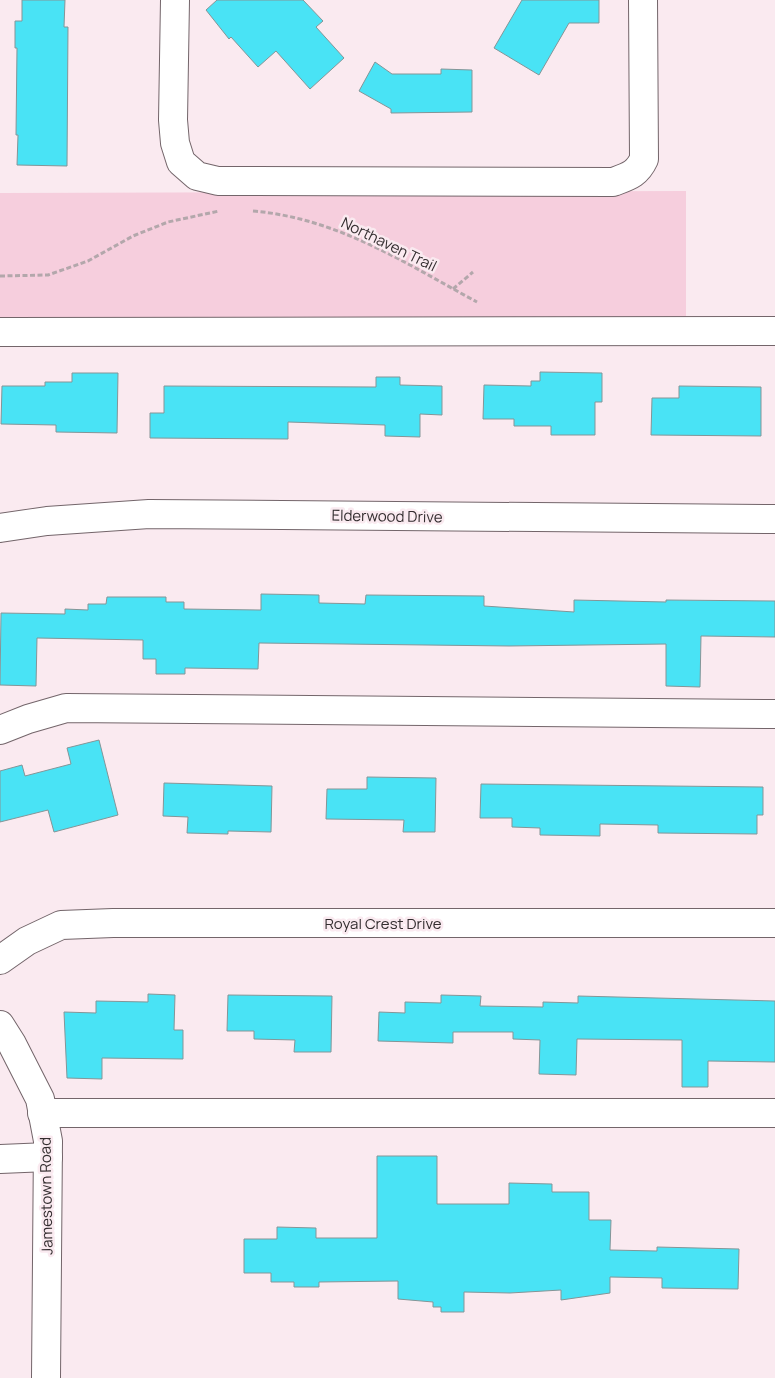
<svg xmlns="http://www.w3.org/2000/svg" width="775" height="1378" font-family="Manrope,sans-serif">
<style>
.green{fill:#f6cedd}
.building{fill:#49e3f5;stroke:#849597}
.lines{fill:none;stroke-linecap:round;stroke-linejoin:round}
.minor-casing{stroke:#73656a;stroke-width:30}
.path{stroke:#b3a7ab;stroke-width:3;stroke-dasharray:5 2.5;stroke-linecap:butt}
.minor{stroke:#fff;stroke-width:28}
.labels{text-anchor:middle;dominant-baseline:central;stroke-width:5;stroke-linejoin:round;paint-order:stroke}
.street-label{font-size:15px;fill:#332d2f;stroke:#faeaf0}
</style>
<rect width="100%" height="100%" fill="#faeaf0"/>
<!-- green -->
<path class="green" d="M 686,191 L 686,324 L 0,325 L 0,193 Z"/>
<!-- building -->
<g class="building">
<path d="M 22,0 L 65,0 L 64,27 L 68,27 L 67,166 L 17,165 L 18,135 L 16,135 L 17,48 L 15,48 L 15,21 L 22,21 Z"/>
<path d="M 217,0 L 303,0 L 323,21 L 316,27 L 344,58 L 310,89 L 276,51 L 258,67 L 231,37 L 229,39 L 206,10 Z"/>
<path d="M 522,0 L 599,0 L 599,23 L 569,23 L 539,75 L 494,48 Z"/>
<path d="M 375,62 L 392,74 L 441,74 L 441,69 L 472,70 L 472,112 L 391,113 L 391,109 L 359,91 Z"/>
<path d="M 540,372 L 602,373 L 602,402 L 595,402 L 595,435 L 551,435 L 551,426 L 514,426 L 514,419 L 483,419 L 484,385 L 531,386 L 531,381 L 540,381 Z"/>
<path d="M 72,373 L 118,373 L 117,433 L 56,432 L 56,425 L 1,424 L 2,386 L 45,386 L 45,382 L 72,382 Z"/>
<path d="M 376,377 L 400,377 L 400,385 L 442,386 L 442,415 L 420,414 L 420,437 L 385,436 L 385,425 L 288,422 L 288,439 L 150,438 L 150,413 L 164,413 L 164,386 L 376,387 Z"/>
<path d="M 679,386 L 761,387 L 761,436 L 651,435 L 652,398 L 679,398 Z"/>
<path d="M 261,594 L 319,595 L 319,603 L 365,604 L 366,595 L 484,596 L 484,606 L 574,612 L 574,600 L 666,602 L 666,600 L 775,601 L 775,637 L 701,636 L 700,687 L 666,686 L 666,644 L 509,646 L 259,643 L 258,669 L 185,668 L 185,674 L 156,674 L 156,659 L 143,659 L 143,640 L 37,638 L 36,686 L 0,685 L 1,613 L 65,614 L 65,609 L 88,610 L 88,604 L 106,604 L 107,597 L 166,597 L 166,602 L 184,602 L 184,609 L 261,610 Z"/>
<path d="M 99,740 L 118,815 L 54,832 L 48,810 L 0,822 L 0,771 L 22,765 L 25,776 L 71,764 L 67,748 Z"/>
<path d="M 367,777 L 436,778 L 435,832 L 403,832 L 404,820 L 326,819 L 327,789 L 367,789 Z"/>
<path d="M 164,783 L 272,786 L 271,832 L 228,831 L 228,834 L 187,833 L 188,817 L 163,816 Z"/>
<path d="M 481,784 L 763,787 L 763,815 L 757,815 L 757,834 L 658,833 L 658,825 L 600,824 L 600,836 L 540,835 L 540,828 L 512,827 L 512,818 L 480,818 Z"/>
<path d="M 148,994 L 175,995 L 174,1030 L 183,1030 L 183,1059 L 102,1058 L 102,1079 L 67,1078 L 64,1012 L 96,1013 L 96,1001 L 148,1002 Z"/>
<path d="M 228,995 L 332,996 L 331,1052 L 294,1052 L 295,1040 L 254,1039 L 254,1031 L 227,1031 Z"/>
<path d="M 441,995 L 481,996 L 480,1006 L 543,1007 L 543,1002 L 578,1003 L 578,996 L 775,1001 L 775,1062 L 708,1061 L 708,1087 L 682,1087 L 682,1040 L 577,1039 L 576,1075 L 539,1074 L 540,1040 L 513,1039 L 513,1032 L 453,1032 L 453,1043 L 378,1041 L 379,1012 L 405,1013 L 405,1002 L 441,1003 Z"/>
<path d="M 377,1156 L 437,1156 L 437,1204 L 509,1204 L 509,1183 L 552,1184 L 552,1192 L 589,1192 L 589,1220 L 611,1220 L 610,1250 L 657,1251 L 657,1247 L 739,1249 L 738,1289 L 662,1288 L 662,1278 L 610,1277 L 610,1293 L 561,1300 L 561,1290 L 510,1293 L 464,1292 L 464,1312 L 441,1312 L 441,1307 L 433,1307 L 433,1302 L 398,1299 L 398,1281 L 319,1282 L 319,1287 L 294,1287 L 294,1282 L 271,1282 L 271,1273 L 244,1273 L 244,1239 L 277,1239 L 277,1227 L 316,1228 L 316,1238 L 377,1238 Z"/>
</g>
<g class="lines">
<!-- minor casing -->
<g class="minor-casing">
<g id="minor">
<path d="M 175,0 L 173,120 L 175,143 L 181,162 L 197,176 L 218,181 L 613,182 C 629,176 637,174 644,159 L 643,0"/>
<path d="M 0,332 L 775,331"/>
<path d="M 0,528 L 47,521 L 149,514 L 775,519"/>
<path d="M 0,730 L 28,719 L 66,708 L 775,714"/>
<path d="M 0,960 L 27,941 L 61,925 L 113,923 L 775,923"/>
<path d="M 0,1025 L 12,1044 L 40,1099 L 48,1141 L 46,1378"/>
<path d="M 42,1113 L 775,1113"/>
<path d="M 0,1159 L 48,1157"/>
</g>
</g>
<!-- path -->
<g class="path">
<path d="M 253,211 C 337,218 405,263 477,302"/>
<path d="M 0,276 L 48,275 L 88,261 L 133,236 L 168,222 L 219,211"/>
<path d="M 453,289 L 473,272"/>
</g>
<!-- minor -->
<use href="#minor" class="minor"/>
</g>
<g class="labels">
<!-- street labels -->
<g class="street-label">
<text transform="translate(389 244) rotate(26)">Northaven Trail</text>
<text transform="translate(387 516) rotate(1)">Elderwood Drive</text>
<text x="383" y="923">Royal Crest Drive</text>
<text transform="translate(46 1196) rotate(-91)">Jamestown Road</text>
</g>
</g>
</svg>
